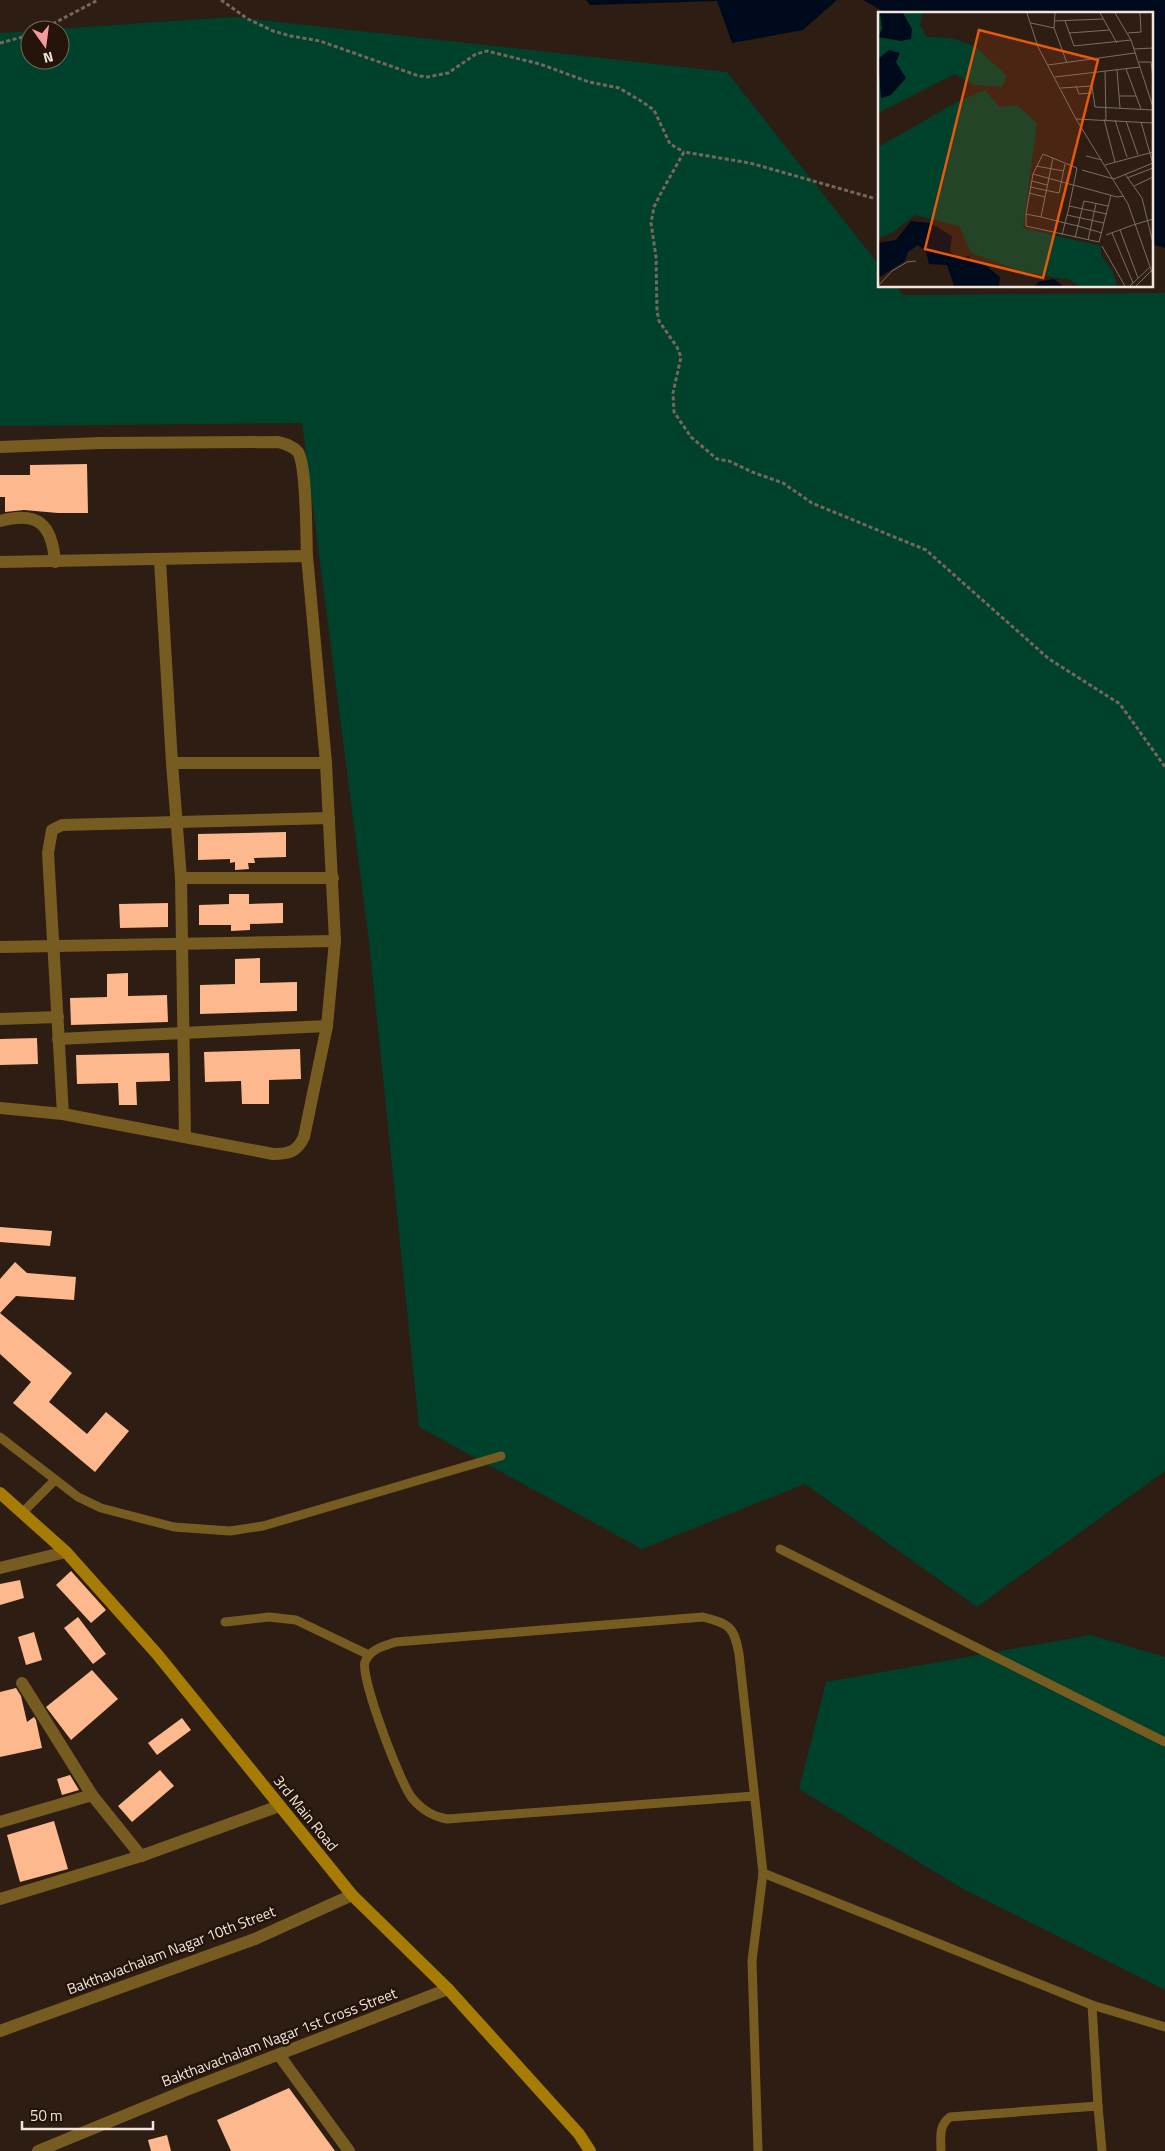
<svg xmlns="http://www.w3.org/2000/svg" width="1165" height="2151" font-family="'Titillium Web',sans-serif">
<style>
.green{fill:#00412b}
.water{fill:#000a1d}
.building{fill:#fdb88e}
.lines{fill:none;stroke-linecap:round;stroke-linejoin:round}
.path{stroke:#76665d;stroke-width:3;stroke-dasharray:4 2.5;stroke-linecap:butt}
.lane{stroke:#775c22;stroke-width:9}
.street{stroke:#775c22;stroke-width:12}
.secondary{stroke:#a77c05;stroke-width:12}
.labels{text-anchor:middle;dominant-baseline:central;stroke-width:5;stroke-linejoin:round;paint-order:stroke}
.street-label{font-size:15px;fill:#f2e6df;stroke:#241409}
.inset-road{fill:none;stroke:#7c6d64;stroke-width:1}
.view{fill:#e8590c;fill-opacity:0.15;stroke:#e8590c;stroke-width:2.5}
.inset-edge{fill:none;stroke:#f2e6df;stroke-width:2.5}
</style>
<rect width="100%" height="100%" fill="#2e1d12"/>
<!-- green -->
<g class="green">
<path d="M 234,17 L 727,72 L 879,265 L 879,286 L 896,286 L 903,295 L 1165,293 L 1165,1471 L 977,1607 L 805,1484 L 642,1549 L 419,1427 L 369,942 L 302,423 L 0,426 L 0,33 L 30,31 L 30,60 L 60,60 L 60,30 L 40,30 Z"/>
<path d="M 1091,1635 L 1165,1657 L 1165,1990 L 963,1889 L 799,1789 L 826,1682 Z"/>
</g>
<!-- water -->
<g class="water">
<path d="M 586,0 L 837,0 L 803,30 L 732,43 L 717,1 L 590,5 Z"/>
<path d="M 863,0 L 1165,0 L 1165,248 L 1151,244 L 1151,14 L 888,14 Z"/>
</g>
<!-- building -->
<g class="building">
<path d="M 87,464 L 88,513 L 58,513 L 24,510 L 5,512 L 5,497 L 0,497 L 0,475 L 30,475 L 30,465 Z"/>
<path d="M 286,832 L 286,857 L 254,858 L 255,863 L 248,863 L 249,869 L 235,870 L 235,862 L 230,863 L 230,859 L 198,860 L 198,834 Z"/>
<path d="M 229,894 L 249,894 L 249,904 L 283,903 L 283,923 L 250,924 L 250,930 L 231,931 L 231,925 L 199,925 L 199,905 L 229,904 Z"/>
<path d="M 168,903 L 168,927 L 120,928 L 119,904 Z"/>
<path d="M 260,958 L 260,983 L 297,982 L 297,1011 L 200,1014 L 200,985 L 235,984 L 235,959 Z"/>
<path d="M 128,973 L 128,996 L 167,995 L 168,1022 L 71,1025 L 70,998 L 107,997 L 107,974 Z"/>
<path d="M 37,1038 L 38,1064 L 0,1065 L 0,1039 Z"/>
<path d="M 300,1049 L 301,1079 L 269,1080 L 269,1104 L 242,1104 L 241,1081 L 205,1082 L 204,1052 Z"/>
<path d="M 169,1053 L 170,1081 L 136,1082 L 137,1105 L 119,1105 L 118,1083 L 77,1084 L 76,1055 Z"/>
<path d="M 0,1227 L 52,1231 L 50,1246 L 0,1242 Z"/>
<path d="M 15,1262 L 27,1273 L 76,1277 L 74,1300 L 16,1296 L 0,1313 L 72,1373 L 49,1402 L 87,1434 L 106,1412 L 129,1431 L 95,1472 L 13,1403 L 31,1382 L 0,1354 L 0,1279 Z"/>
<path d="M 71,1571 L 106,1610 L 91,1623 L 56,1585 Z"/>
<path d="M 20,1580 L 24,1598 L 0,1605 L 0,1584 Z"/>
<path d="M 78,1617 L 106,1654 L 93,1664 L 64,1628 Z"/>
<path d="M 34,1632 L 42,1660 L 26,1665 L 18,1637 Z"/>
<path d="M 92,1670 L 118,1699 L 71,1740 L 46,1707 Z"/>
<path d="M 16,1688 L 21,1696 L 27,1722 L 34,1717 L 36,1720 L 42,1748 L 0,1757 L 0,1692 Z"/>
<path d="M 182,1718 L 191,1730 L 157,1755 L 148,1743 Z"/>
<path d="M 160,1770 L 174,1786 L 132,1822 L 118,1806 Z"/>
<path d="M 70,1775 L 79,1790 L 62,1795 L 57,1779 Z"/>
<path d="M 54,1821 L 68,1869 L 20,1882 L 7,1835 Z"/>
<path d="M 289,2088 L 335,2151 L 231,2151 L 217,2120 Z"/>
<path d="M 167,2135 L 171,2151 L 151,2151 L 148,2140 Z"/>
</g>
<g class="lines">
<!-- path -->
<g class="path">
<path d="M 221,0 L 248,19 L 273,31 L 291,36 L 320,41 L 419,76 L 427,77 L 448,73 L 476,54 L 487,51 L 540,64 L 589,82 L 619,88 L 641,101 L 654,110 L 670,144 L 684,152"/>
<path d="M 41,30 L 98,0"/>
<path d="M 0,43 L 30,35"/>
<path d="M 873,198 L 750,163 L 684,152 L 662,191 L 654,207 L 651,223 L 656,257 L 657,311 L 659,321 L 677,347 L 681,357 L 673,393 L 674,412 L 691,437 L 717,459 L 729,461 L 752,472 L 783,483 L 812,503 L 926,550 L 1049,659 L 1120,704 L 1165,767"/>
</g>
<!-- lane -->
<g class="lane">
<path d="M 0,1437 L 78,1497 L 101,1508 L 174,1527 L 230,1531 L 263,1526 L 501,1456"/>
<path d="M 22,1513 L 55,1480"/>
<path d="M 780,1549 L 1165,1742"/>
<path d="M 225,1622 L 269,1617 L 296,1620 L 369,1655"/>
<path d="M 754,1796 L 447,1819 C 432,1816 422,1810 412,1798 C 400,1783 360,1677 365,1662 C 370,1649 384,1646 396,1642 L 703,1617 C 730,1624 734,1627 739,1654 L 763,1873 L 752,1961 L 758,2151"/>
<path d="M 763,1873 L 1092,2005 L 1098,2106"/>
<path d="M 1092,2005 L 1165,2027"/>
<path d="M 941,2151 C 941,2138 938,2126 950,2117 L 1098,2106 L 1102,2151"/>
</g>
<!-- street -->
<g class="street">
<path d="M 0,447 L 100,443 L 278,442 C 285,444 293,446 298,452 C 307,467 306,536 307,556"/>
<path d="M 0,521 C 38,511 52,524 55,562"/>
<path d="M 160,561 L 172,763 L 181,878 L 185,1137"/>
<path d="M 0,562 L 307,556 L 326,763 L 335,941 L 327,1026 L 304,1137 C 297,1152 289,1154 273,1154 L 63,1114 L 0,1108"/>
<path d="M 172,763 L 326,763"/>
<path d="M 181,878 L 333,878"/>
<path d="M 0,947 L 335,941"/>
<path d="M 0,1019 L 58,1017"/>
<path d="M 58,1039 L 327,1026"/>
<path d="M 63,1114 L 48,853 L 52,830 L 62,825 L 329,818"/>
<path d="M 0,1568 L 66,1552"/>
<path d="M 22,1683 L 92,1795"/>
<path d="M 0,1822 L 92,1795 L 141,1856"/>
<path d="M 0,1899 L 141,1856 L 279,1806"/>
<path d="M 0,2031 L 255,1939 L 352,1895"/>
<path d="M 279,2055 L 349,2151"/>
<path d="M 38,2151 L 189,2089 L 448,1989"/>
</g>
<!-- secondary -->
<path class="secondary" d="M 0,1493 L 66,1552 L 157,1654 L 352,1895 L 448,1989 L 579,2134 L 590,2151"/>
</g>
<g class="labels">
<!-- street labels -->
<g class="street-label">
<text transform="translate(306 1813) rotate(51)">3rd Main Road</text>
<text transform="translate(171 1950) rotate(-21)">Bakthavachalam Nagar 10th Street</text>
<text transform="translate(279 2037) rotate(-21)">Bakthavachalam Nagar 1st Cross Street</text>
</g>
</g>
<!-- overview -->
<g transform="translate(878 12)">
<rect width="275" height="275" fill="#2e1d12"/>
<path d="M 0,1 L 44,1 L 42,13 L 49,25 L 73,26 L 97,34 L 129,64 L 124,75 L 96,73 L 77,62 L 0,101 ZM 107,78 L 121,95 L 139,93 L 159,111 L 145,216 L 223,234 L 223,243 L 234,258 L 239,271 L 237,274 L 202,274 L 192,268 L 142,259 L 93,241 L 81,214 L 37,203 L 14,221 L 0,226 L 0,135 L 81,89 Z" fill="#00412b"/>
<path d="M 2,1 L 25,1 L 34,17 L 33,27 L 23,29 L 0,25 L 4,17 ZM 11,38 L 22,41 L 18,50 L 28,66 L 13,83 L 3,86 L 0,47 ZM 33,209 L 52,211 L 74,224 L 72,239 L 79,246 L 92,244 L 92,248 L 105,251 L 122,265 L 121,274 L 76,274 L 69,253 L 51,252 L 48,239 L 40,233 L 30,240 L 27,249 L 0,266 L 0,231 L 18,228 ZM 176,267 L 185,274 L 158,274 L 160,270 Z" fill="#000a1d"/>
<path class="inset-road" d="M 149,1 L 160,35 L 198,107 L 250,192 L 275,263M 177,1 L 176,16 L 189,51M 222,1 L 239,31M 237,1 L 253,28 L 275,95M 176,9 L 225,7M 187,9 L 196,34 L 253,28M 153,11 L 176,16M 191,21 L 232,18M 250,21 L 263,20 L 262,1M 256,37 L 275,36M 261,50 L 273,50 L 275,65M 170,53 L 257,41M 248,57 L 263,97M 239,58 L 242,96M 227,59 L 228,108M 177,65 L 262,55M 198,74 L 201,82 L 214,81M 183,76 L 214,74 L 217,95 L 275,98M 241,84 L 258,84M 198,107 L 275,111M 226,107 L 237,150M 237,108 L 249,145M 248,109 L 260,143M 263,110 L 275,152M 208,144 L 224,148M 227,153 L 275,140M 158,154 L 186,159M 204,158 L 236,167 L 275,151M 155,162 L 239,185 L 246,184M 247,162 L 264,186 L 275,231M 249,166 L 275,156M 154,169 L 169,173M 256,174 L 275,165M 152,175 L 181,181 L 187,152M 151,181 L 167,185M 191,194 L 229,202M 148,202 L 148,214 L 221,230 L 233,183M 189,203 L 226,211M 163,205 L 175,146M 255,213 L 275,207M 242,218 L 260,266M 234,221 L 255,271M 184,223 L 189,203 L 190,200 L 199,156 L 165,142 L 155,162 L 148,202 L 163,205 L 187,211 L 200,214 L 224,221M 228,223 L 255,213M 197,226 L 206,189 L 230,194M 210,228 L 218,192M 224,234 L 247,274M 0,274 L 14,259 L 29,250 L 38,249M 252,274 L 272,255M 258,274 L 273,259"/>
<path class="view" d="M 101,18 L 220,48 L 165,266 L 47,237 Z"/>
<rect width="275" height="275" class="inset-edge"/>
</g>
<!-- north arrow -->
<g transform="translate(45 45) rotate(166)"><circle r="24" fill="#241409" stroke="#76685f"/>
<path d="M0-4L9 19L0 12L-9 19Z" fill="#f59b9d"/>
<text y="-8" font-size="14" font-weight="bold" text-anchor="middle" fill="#f2e6df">N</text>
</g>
<!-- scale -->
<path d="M22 2121v8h131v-8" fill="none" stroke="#f2e6df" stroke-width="2.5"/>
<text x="30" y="2121" font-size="15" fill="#f2e6df" stroke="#241409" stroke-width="4" paint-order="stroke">50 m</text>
</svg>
